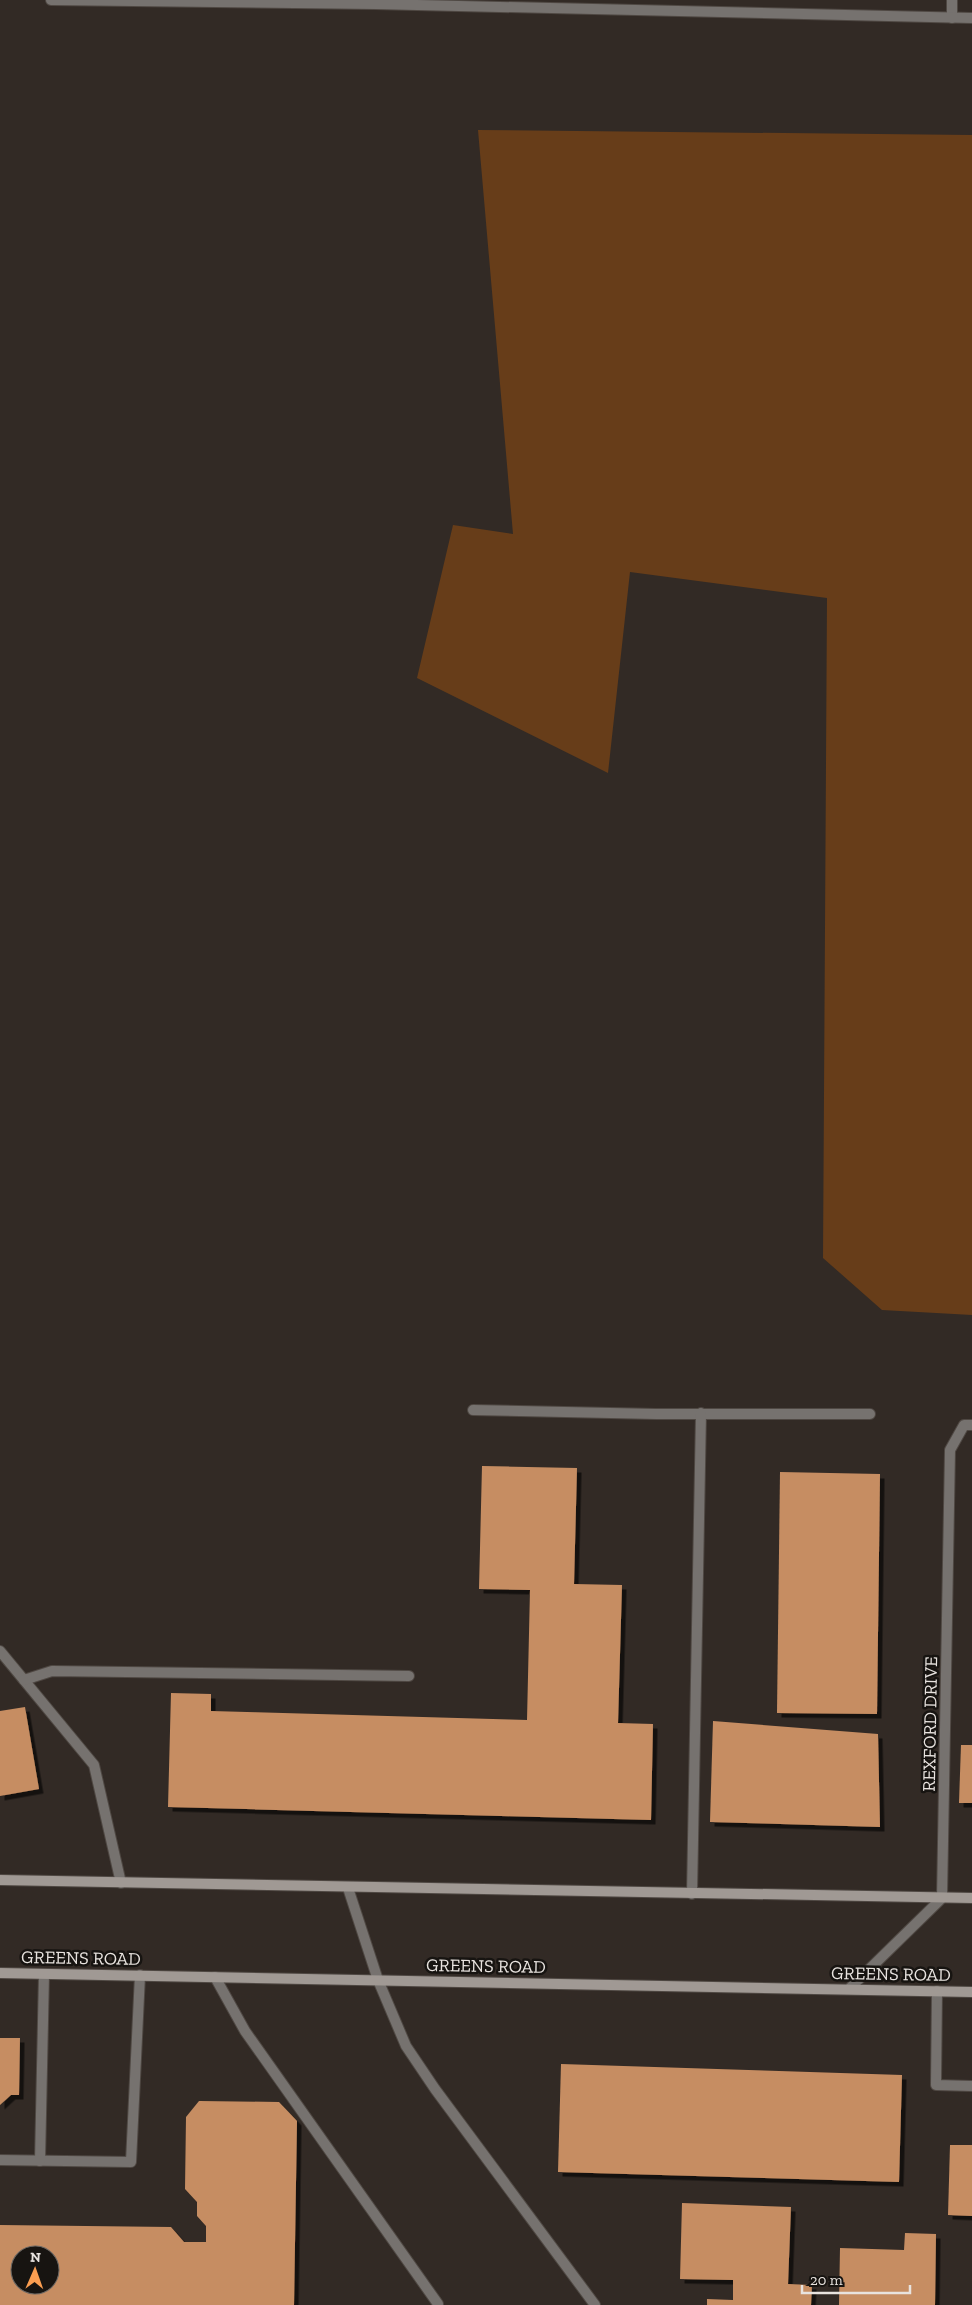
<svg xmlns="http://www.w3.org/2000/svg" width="972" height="2305" font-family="'Zilla Slab',serif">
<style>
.green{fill:#673d19}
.building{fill:#c68d62;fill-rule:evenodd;filter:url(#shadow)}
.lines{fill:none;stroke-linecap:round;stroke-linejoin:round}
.service-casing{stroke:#4f4843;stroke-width:12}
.tertiary-casing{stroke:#4f4843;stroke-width:12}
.secondary-casing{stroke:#4f4843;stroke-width:12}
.service{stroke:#76726f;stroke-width:10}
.tertiary{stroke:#76726f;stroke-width:10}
.secondary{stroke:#a09994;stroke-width:10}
.labels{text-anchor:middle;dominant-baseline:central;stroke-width:5;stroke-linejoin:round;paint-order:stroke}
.street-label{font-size:18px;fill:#e8e3df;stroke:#171411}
</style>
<defs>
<filter id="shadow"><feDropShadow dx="4.5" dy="4.5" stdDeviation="0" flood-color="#0009"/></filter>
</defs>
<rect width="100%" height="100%" fill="#322a25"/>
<!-- green -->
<path class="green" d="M 478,130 L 972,135 L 972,1315 L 882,1310 L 823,1258 L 827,598 L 630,572 L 608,773 L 417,678 L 453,525 L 513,534 Z"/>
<!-- building -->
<g class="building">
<path d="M 482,1466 L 577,1468 L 574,1584 L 622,1585 L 618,1723 L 653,1724 L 651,1820 L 168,1807 L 171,1693 L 211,1694 L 211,1711 L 527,1720 L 530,1590 L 479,1589 Z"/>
<path d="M 780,1472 L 880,1474 L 877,1714 L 777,1713 Z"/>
<path d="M 25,1707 L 39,1789 L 0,1796 L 0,1711 Z"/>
<path d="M 713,1721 L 878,1734 L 880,1827 L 710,1822 Z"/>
<path d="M 961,1745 L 972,1745 L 972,1803 L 959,1803 Z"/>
<path d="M 0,2038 L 20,2038 L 19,2095 L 11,2095 L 0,2105 Z"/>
<path d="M 561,2064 L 902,2075 L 899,2182 L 558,2172 Z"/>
<path d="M 199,2101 L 279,2102 L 297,2121 L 294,2305 L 0,2305 L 0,2225 L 171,2227 L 184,2242 L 206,2242 L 206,2226 L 197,2216 L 197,2202 L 185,2189 L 186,2117 ZM 20,2255 L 50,2255 L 50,2285 L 20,2285 Z"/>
<path d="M 950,2145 L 972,2145 L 972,2216 L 948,2215 Z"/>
<path d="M 682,2203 L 791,2207 L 788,2284 L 812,2285 L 811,2305 L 707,2305 L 707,2299 L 733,2300 L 733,2280 L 680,2279 Z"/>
<path d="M 905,2233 L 936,2234 L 935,2305 L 839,2305 L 840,2248 L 904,2250 Z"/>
</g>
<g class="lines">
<!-- service casing -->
<g class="service-casing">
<g id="service">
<path d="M 952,18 L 952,0"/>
<path d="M 473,1410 L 656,1414 L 870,1414"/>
<path d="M 0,1651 L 94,1765 L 121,1883"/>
<path d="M 24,1680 L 52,1671 L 409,1676"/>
<path d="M 348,1888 L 378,1980 L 406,2046 L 435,2089 L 595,2305"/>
<path d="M 692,1894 L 701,1413"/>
<path d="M 215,1977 L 245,2031 L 438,2304"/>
<path d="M 849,1989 L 942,1898 L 950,1450 L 964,1425 L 972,1425"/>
<path d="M 937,1991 L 936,2085 L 972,2086"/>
<path d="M 0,2160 L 131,2162 L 140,1975"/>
<path d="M 40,2161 L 44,1974"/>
</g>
</g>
<!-- tertiary casing -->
<g class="tertiary-casing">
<path id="tertiary" d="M 51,0 L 375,4 L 972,18"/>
</g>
<!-- secondary casing -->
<g class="secondary-casing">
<g id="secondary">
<path d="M 0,1880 L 972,1898"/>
<path d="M 0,1973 L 972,1992"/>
</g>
</g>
<!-- service -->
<use href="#service" class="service"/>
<!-- tertiary -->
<use href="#tertiary" class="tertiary"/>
<!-- secondary -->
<use href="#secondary" class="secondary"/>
</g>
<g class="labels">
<!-- street labels -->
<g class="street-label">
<text transform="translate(930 1724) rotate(-89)">REXFORD DRIVE</text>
<text transform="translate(81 1958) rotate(1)">GREENS ROAD</text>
<text transform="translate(486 1966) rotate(1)">GREENS ROAD</text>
<text transform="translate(891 1974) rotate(1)">GREENS ROAD</text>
</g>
</g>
<!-- north arrow -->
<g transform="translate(35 2270) rotate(2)"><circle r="24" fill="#171411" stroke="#6b6763"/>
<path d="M0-4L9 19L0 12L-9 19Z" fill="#fb9e51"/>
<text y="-8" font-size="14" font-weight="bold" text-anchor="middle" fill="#e8e3df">N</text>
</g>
<!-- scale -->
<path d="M802 2285v8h108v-8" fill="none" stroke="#e8e3df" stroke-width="2.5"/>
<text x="810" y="2285" font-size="15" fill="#e8e3df" stroke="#171411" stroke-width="4" paint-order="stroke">20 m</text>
</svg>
